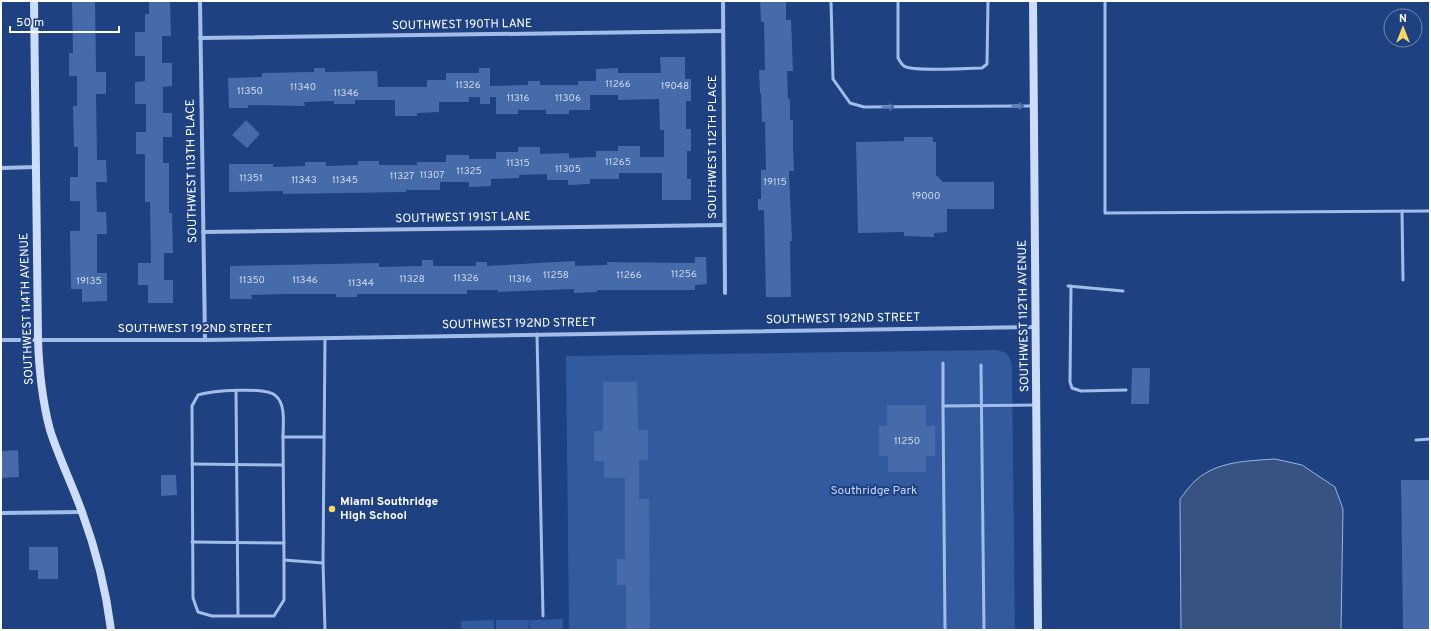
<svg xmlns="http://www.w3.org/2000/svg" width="1431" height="631" font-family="Overpass,sans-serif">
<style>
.green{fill:#315a9f}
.water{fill:#385382;stroke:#95b6eb}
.building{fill:#456bab}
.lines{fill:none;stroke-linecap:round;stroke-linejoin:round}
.lane{stroke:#a2bde9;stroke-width:3}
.street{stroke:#a2bde9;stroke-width:4}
.secondary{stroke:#cddcf7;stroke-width:8}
.oneway{stroke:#4c6ca5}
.poi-dot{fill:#f9d860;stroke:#1d4181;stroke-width:1.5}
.labels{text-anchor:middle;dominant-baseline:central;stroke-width:4;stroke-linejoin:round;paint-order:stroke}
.number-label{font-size:10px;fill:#d0daea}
.street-label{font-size:12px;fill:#fff;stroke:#1d4181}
.park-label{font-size:12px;fill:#c6d8f7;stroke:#1d4181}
.poi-label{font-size:12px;font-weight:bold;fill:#fff;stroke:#1d4181;text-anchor:start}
</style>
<rect width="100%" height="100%" fill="#1d4181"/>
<!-- green -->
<g class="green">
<path d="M 995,350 C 1006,351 1010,355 1012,366 L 1015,630 L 569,630 L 566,356 Z"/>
<path d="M 563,619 L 563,630 L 530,630 L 530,620 Z"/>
<path d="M 494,620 L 494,630 L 461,630 L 461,621 Z"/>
<rect x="496" y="620" width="33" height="10"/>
</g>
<!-- water -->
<path class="water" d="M 1275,459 L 1302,465 L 1335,487 L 1343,509 L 1341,630 L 1181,630 L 1180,499 C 1185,493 1190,485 1196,480 C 1218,461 1247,461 1275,459 Z"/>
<!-- building -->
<g class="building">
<path d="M 72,1 L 95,1 L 96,72 L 106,72 L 106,94 L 96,94 L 97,160 L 106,160 L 107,182 L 96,182 L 97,212 L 106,212 L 107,234 L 97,234 L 97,273 L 107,273 L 107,301 L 82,302 L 82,289 L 71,289 L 70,231 L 80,231 L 80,201 L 70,201 L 70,177 L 78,177 L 78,147 L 74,147 L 73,106 L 77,106 L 77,76 L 69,76 L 69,53 L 73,53 Z"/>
<path d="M 149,1 L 170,1 L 171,36 L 162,36 L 162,63 L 172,63 L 172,86 L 163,87 L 163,113 L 172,113 L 172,137 L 163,137 L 163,163 L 169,163 L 169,213 L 172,213 L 173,253 L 164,253 L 164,280 L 173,280 L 173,303 L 148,303 L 148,285 L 138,285 L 138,263 L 151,263 L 150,202 L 145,202 L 145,154 L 136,154 L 136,132 L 146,132 L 146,104 L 135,104 L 135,82 L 145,81 L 145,56 L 135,56 L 135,32 L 145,32 L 145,14 L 149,14 Z"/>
<path d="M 760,1 L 786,1 L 786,20 L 791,20 L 793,71 L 787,71 L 788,99 L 790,99 L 790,120 L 793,120 L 793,149 L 794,171 L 789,171 L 792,241 L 790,241 L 791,297 L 766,297 L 764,210 L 758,210 L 758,199 L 761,199 L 761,170 L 766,170 L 765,122 L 762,122 L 761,93 L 760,93 L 759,70 L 765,70 L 764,22 L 761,22 Z"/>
<path d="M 660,57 L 685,57 L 685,79 L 691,79 L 691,101 L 686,101 L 686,129 L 691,129 L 691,151 L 687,151 L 687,179 L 691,179 L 691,200 L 662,200 L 662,173 L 619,173 L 619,179 L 590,179 L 590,184 L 568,185 L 568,180 L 547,180 L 547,174 L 519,175 L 519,178 L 491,179 L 491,186 L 469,187 L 469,182 L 440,182 L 440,190 L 406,190 L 406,192 L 283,194 L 283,191 L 229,192 L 229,164 L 273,164 L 273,167 L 305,166 L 305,162 L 326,162 L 326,166 L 358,165 L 358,161 L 379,161 L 379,165 L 417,165 L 417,162 L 446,162 L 446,155 L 469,155 L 469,159 L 496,159 L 496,152 L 518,152 L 518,147 L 540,147 L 540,154 L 569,153 L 569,158 L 596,157 L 596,151 L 618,151 L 618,146 L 640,146 L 640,157 L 664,157 L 664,130 L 660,130 L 659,99 L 618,100 L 618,95 L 590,95 L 590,110 L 569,110 L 569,114 L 546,114 L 546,110 L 518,110 L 518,114 L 496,114 L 496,97 L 490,97 L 490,104 L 480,104 L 480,97 L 469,97 L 469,102 L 439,102 L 439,112 L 417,113 L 417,116 L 395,116 L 395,100 L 355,100 L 355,104 L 334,104 L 334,101 L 304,102 L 305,106 L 248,105 L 248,108 L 229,108 L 228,78 L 262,77 L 262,73 L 314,72 L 314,68 L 325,68 L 325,72 L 377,71 L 378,87 L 427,87 L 427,80 L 446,80 L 446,73 L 479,73 L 479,68 L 490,68 L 490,86 L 528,85 L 528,81 L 540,81 L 540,85 L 578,85 L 578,81 L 596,81 L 596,69 L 618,68 L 618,73 L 661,73 Z"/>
<path d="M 246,120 L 260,134 L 247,148 L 232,135 Z"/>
<path d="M 904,137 L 933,137 L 933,142 L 936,142 L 936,175 L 943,182 L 994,182 L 994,209 L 947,209 L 947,232 L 934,233 L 934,237 L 904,236 L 904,232 L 858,233 L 856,142 L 904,141 Z"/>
<path d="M 695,257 L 706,257 L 707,284 L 695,285 L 695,290 L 597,290 L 597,292 L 574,293 L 574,289 L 498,292 L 498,290 L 467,290 L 467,294 L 357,294 L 357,297 L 336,297 L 336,294 L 283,294 L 251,295 L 252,299 L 230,299 L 230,266 L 379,263 L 379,267 L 422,266 L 422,260 L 433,260 L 433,266 L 476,266 L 476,262 L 487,262 L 487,266 L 575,261 L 575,266 L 607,265 L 607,262 L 695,263 Z"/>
<path d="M 1132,368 L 1150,368 L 1149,404 L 1131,404 Z"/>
<path d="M 603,382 L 637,382 L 638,430 L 648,430 L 648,460 L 639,460 L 639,499 L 649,499 L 650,630 L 626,630 L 626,585 L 617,585 L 617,559 L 625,559 L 625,478 L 604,478 L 604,461 L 594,461 L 594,431 L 603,431 Z"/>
<path d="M 887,405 L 926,405 L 926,426 L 935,426 L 935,456 L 926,456 L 926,472 L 888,472 L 888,456 L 879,456 L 879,426 L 887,426 Z"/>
<path d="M 18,450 L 19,477 L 1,478 L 1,451 Z"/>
<path d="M 161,475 L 176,475 L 177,495 L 161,496 Z"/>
<path d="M 1401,480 L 1430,480 L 1430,630 L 1403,630 Z"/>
<path d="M 29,547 L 58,547 L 58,579 L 38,579 L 38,570 L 29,570 Z"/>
</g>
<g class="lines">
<!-- lane -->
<g class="lane">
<path d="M 831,1 L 833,79 L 850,103 L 864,107 L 1034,106"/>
<path d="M 898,1 L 898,58 C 900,61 901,64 904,66 C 912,72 969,68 982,68 L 987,64 L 988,1"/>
<path d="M 1105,1 L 1105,213 L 1430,211"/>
<path d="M 1402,211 L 1403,280"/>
<path d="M 1068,286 L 1123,291"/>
<path d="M 1071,286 L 1070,382 L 1072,388 L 1081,391 L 1126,390"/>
<path d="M 537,334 L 543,616"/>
<path d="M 325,338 L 323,563 L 325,630"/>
<path d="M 943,363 L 943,406"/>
<path d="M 981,365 L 984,630"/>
<path d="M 236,391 L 238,616"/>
<path d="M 283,437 L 284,560"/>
<path d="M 1416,440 L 1430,439"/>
<path d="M 192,464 L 283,465"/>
<path d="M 192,542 L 284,543"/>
<path d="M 323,563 L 284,560 L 284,600 L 274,616 L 212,616 L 198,612 L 193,598 L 192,406 L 198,395 C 211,391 266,386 276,396 C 286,405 283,424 283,437 L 323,437"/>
<path d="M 945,630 L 943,406 L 1035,405"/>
</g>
<!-- street -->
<g class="street">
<path d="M 200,1 L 205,340"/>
<path d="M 723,1 L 725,293"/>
<path d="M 200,38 L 723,31"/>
<path d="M 1,168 L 36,167"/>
<path d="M 203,232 L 724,225"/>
<path d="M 1,340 L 205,340 L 1036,327"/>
<path d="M 1,513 L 82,512"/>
</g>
<!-- secondary -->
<g class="secondary">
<path d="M 34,1 L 38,339 C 39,370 42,400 50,430 C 59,458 72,484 82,512 C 96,550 106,590 111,630"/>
<path d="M 1033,1 L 1038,630"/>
</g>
</g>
<!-- one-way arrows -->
<defs><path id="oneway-shaft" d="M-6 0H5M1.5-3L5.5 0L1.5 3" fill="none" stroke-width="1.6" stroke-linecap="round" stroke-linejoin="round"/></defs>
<g class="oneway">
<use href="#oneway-shaft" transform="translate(1018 106)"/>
<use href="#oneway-shaft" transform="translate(888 107)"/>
</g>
<!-- markers -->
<circle class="poi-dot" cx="332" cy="509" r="4"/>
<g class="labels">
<!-- number labels -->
<g class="number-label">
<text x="618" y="84">11266</text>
<text x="468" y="85">11326</text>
<text x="675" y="86">19048</text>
<text x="303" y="87">11340</text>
<text x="250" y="91">11350</text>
<text x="346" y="93">11346</text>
<text x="518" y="98">11316</text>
<text x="568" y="98">11306</text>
<text x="618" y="162">11265</text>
<text x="518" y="163">11315</text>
<text x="568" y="169">11305</text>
<text x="469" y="171">11325</text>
<text x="432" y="175">11307</text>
<text x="402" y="176">11327</text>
<text x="251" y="178">11351</text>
<text x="304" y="180">11343</text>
<text x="345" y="180">11345</text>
<text x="775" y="182">19115</text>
<text x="926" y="196">19000</text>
<text x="684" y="274">11256</text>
<text x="556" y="275">11258</text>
<text x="629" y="275">11266</text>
<text x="466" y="278">11326</text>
<text x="412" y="279">11328</text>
<text x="520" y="279">11316</text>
<text x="252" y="280">11350</text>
<text x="305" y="280">11346</text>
<text x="89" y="281">19135</text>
<text x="361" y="283">11344</text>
<text x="907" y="441">11250</text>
</g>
<!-- street labels -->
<g class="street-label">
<text transform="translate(462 25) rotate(-1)">SOUTHWEST 190TH LANE</text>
<text transform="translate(713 147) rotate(-90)">SOUTHWEST 112TH PLACE</text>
<text transform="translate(192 171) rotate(-91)">SOUTHWEST 113TH PLACE</text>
<text transform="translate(463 218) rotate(-1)">SOUTHWEST 191ST LANE</text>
<text transform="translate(27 309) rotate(-92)">SOUTHWEST 114TH AVENUE</text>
<text transform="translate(1024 316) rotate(-91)">SOUTHWEST 112TH AVENUE</text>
<text transform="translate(843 319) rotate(-1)">SOUTHWEST 192ND STREET</text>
<text transform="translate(519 324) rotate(-1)">SOUTHWEST 192ND STREET</text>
<text x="195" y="329">SOUTHWEST 192ND STREET</text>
</g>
<!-- park labels -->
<g class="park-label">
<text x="874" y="491">Southridge Park</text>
</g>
<!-- poi labels -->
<g class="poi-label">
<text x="340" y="502">Miami Southridge<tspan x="340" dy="14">High School</tspan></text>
</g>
</g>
<!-- border -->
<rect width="1431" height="631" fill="none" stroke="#ffffff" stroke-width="4"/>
<!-- north arrow -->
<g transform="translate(1403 28)"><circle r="19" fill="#1d4181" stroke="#778db3"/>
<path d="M0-3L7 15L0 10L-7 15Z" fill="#f9d860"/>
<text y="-6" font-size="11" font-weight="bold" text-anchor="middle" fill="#ffffff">N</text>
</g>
<!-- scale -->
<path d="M10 26v6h109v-6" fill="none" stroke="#ffffff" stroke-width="2"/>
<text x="16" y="26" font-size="12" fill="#ffffff" stroke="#1d4181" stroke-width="3" paint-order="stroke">50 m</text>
</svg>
